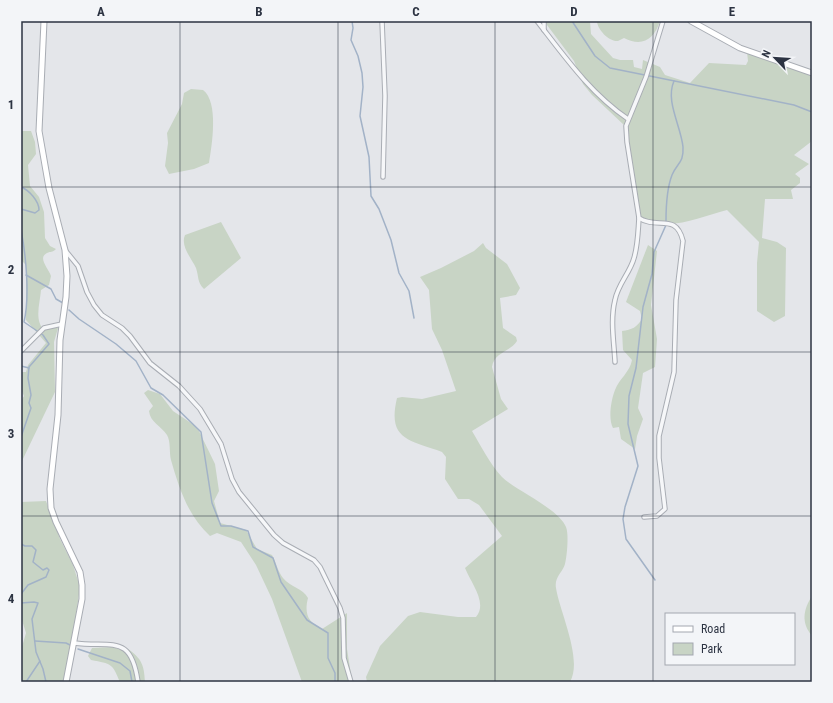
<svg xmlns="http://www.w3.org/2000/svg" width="833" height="703" font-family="'Roboto Condensed',sans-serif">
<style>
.green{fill:#c8d4c5}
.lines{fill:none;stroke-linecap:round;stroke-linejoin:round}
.stream{stroke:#a2b2c7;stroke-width:1.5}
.street-casing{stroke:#a9adb4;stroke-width:5.5}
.secondary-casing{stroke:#a9adb4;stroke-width:7}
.street{stroke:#f6f7f9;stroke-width:3.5}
.secondary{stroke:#fff;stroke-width:5}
.grid{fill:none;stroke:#2c3342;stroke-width:1;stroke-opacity:0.55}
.neatline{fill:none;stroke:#2c3342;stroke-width:1.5}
.grid-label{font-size:13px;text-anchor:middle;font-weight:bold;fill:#2c3342}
</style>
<rect width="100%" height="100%" fill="#e4e6ea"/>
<!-- green -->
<g class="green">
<path d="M 544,21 L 590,21 L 591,34 L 613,58 L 620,60 L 633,60 L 634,67 L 642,69 L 643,60 L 660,67 L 665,75 L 690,83 L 709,63 L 746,65 L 748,61 L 747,52 L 812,71 L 812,141 L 794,155 L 809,164 L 795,174 L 800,178 L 800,183 L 791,190 L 793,199 L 765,199 L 762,238 L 777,242 L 786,248 L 785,316 L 774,322 L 757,311 L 757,263 L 759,242 L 727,210 C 699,217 668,233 641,217 L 629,167 L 624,125 L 592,95 L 583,84 L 574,61 Z"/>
<path d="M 597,21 L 660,21 C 654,40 642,47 624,38 C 622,39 620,40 618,41 C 609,42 597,29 597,21 Z"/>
<path d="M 191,89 L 203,90 C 219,102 212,145 209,163 L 194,169 L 169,174 L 165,166 L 168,143 L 167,133 L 182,104 L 184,93 Z"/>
<path d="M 21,131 L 31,131 L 35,142 L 36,154 L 28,165 L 30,186 L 39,197 L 44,212 L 45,238 L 50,246 L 56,249 C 52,253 51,251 47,253 C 37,258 49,269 51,276 L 49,285 L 41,290 C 40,303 34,320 44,330 L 51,328 L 58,328 L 54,342 L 55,392 L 21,463 L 21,401 L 24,396 L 21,389 L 21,372 L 26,372 L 28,365 L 46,343 L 26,320 L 26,265 L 21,260 Z"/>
<path d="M 221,222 L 241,258 L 204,289 C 197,282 199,277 196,268 C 192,259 180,246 185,235 Z"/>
<path d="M 483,243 L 486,248 L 507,264 L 520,288 L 516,295 L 500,298 L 503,328 L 516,337 L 517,341 C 510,352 494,352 492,367 L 501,399 L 508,409 L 472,431 C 481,446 490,464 502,477 C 516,491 558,508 566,527 C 569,534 567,556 565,564 C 563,572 554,577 556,588 C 560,613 583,659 570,682 L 367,682 L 366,677 L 380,646 L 408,616 L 420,612 L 458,617 L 476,617 C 488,603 471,583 465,568 L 502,536 L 479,505 L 469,499 L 458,499 L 445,479 L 446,457 L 442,452 C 409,440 387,440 397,398 L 402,397 L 422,399 L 456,391 L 442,350 L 432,329 L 429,290 L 420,277 L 441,268 L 474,251 Z"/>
<path d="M 648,245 L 657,251 L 651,305 L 657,339 L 655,367 L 643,373 L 638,408 L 643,419 L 637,436 L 635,449 L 621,439 L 619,427 L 613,428 C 608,419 611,400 615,390 C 619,379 630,372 632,360 L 623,350 L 622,331 C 632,330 637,327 642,319 L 640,311 L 626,302 Z"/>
<path d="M 148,390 L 160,394 L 173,411 L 194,425 L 199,431 L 215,464 L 219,491 L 214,501 L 220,523 L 246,530 L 257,549 L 272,555 C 276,562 278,572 283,578 C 290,587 303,588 308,598 C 304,613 308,623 322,629 L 347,613 L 347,649 L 352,681 L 302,682 L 272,599 L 256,565 L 241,542 L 217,533 L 210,536 C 188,516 179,488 171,460 C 169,452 171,442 167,435 C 161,426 150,422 149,411 L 153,406 L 144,393 Z"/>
<path d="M 46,501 L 60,539 L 73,565 L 80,587 L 72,644 L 64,682 L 21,682 L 21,650 L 26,633 L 21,617 L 21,502 Z"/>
<path d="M 812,596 L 812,636 C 801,623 803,610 812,596 Z"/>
<path d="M 112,647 L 126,651 L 128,649 C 142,659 144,665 145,682 L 120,682 C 112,663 112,664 91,660 L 88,656 L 92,648 Z"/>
</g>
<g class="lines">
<!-- stream -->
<g class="stream">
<path d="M 352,21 L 353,28 L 351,40 L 358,56 L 362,73 L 363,87 L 360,116 L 369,157 L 371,196 L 379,209 L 391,240 L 399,273 L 409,291 L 414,318"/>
<path d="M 572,21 L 595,56 L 610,68 L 794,105 L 812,112"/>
<path d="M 21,187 C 29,190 39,201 39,210 L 35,213 L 21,209"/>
<path d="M 666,221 C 666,206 667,188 672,175 C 677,163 684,163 683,147 C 681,126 665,101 674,81"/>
<path d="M 21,230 C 26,255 30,297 24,322 L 43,335 L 49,344 L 29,367 L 28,378 L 31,395 L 29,403 L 31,408 L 21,437"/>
<path d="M 26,275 L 51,289 L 56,299 L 63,303"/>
<path d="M 69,310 L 79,319 L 116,344 L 136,361 L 151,388 L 163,395 L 201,432 L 212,503 L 221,526 L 231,526 L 248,531 L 253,547 L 273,558 L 281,582 L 307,620 L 328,633 L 328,658 L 335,673 L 335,682"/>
<path d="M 21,366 L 29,368"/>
<path d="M 21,544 L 25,546 L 32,546 L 36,550 L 33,562 L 43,570 L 47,568 L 49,570 L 46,577 L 28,585 L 21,594"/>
<path d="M 655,580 L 626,539 L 623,519 L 625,507 L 638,466 L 628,424 L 629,396 L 636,368 L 643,307 L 652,274 L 654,252 L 666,225"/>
<path d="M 21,603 L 34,602 L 38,603 L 32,619 L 36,652 L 43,669 L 46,682"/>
<path d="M 35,641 L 66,643 L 72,646"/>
<path d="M 78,649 L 120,663 L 130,671 L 132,682"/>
<path d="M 26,682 L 40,661"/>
</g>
<!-- street casing -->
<g class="street-casing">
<g id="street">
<path d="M 382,21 L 385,96 L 383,177"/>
<path d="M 537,21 C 565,57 590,93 628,119"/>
<path d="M 544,21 L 544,30"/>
<path d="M 65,250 L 78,266 L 87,292 L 94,305 L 102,315 L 122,328 L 130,336 L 150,363 L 179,386 L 200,409 L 221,444 L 232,479 L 239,492 L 274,535 L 283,543 L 314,560 L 320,567 L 340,608 L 343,618 L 344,658 L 351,682"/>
<path d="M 21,351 L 44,328 L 62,324"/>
<path d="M 615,362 C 614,342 610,320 615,300 C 618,284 630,273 634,258 C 638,245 638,231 639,218"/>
<path d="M 644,517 L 657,516 L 665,509 L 659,458 L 659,436 L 674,372 L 676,300 L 683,241 C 676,212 657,230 639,218 L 627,142 L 626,126 L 646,77 L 663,21"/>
<path d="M 74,643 C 112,648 131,633 138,682"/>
</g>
</g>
<!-- secondary casing -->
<g class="secondary-casing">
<g id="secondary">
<path d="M 44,21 L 39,131 L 49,188 L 65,250 L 67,276 L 66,297 L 60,340 L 58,415 L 50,489 L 51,508 L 56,522 L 80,572 L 82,585 L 82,599 L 66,682"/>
<path d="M 691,21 L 740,48 L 812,73"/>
</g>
</g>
<!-- street -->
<use href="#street" class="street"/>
<!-- secondary -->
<use href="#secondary" class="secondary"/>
</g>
<!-- grid -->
<path class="grid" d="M 180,21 L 180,682M 338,21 L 338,682M 495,21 L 495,682M 653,21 L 653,682M 21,187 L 812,187M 21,352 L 812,352M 21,516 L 812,516"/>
<!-- border -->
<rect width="833" height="703" fill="none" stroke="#f3f5f8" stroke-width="44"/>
<!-- legend -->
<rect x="665" y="613" width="130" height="52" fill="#f3f5f8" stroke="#a3a7af"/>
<rect x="673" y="626" width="20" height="6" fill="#ffffff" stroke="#a3a7af"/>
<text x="701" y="633" font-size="12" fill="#2c3342">Road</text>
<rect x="673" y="643" width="20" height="12" fill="#c8d4c5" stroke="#a3a7af"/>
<text x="701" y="653" font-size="12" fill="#2c3342">Park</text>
<!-- north arrow -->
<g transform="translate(775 58) rotate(295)" stroke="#f3f5f8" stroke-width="3" paint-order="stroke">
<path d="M0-3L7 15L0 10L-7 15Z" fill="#2c3342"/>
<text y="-6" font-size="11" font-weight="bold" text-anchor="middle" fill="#2c3342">N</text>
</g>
<rect x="22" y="22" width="789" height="659" class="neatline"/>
<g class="grid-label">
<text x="101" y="16">A</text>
<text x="259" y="16">B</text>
<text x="416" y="16">C</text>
<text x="574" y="16">D</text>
<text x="732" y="16">E</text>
<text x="11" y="109">1</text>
<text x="11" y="274">2</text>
<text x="11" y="438">3</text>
<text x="11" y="603">4</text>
</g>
</svg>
